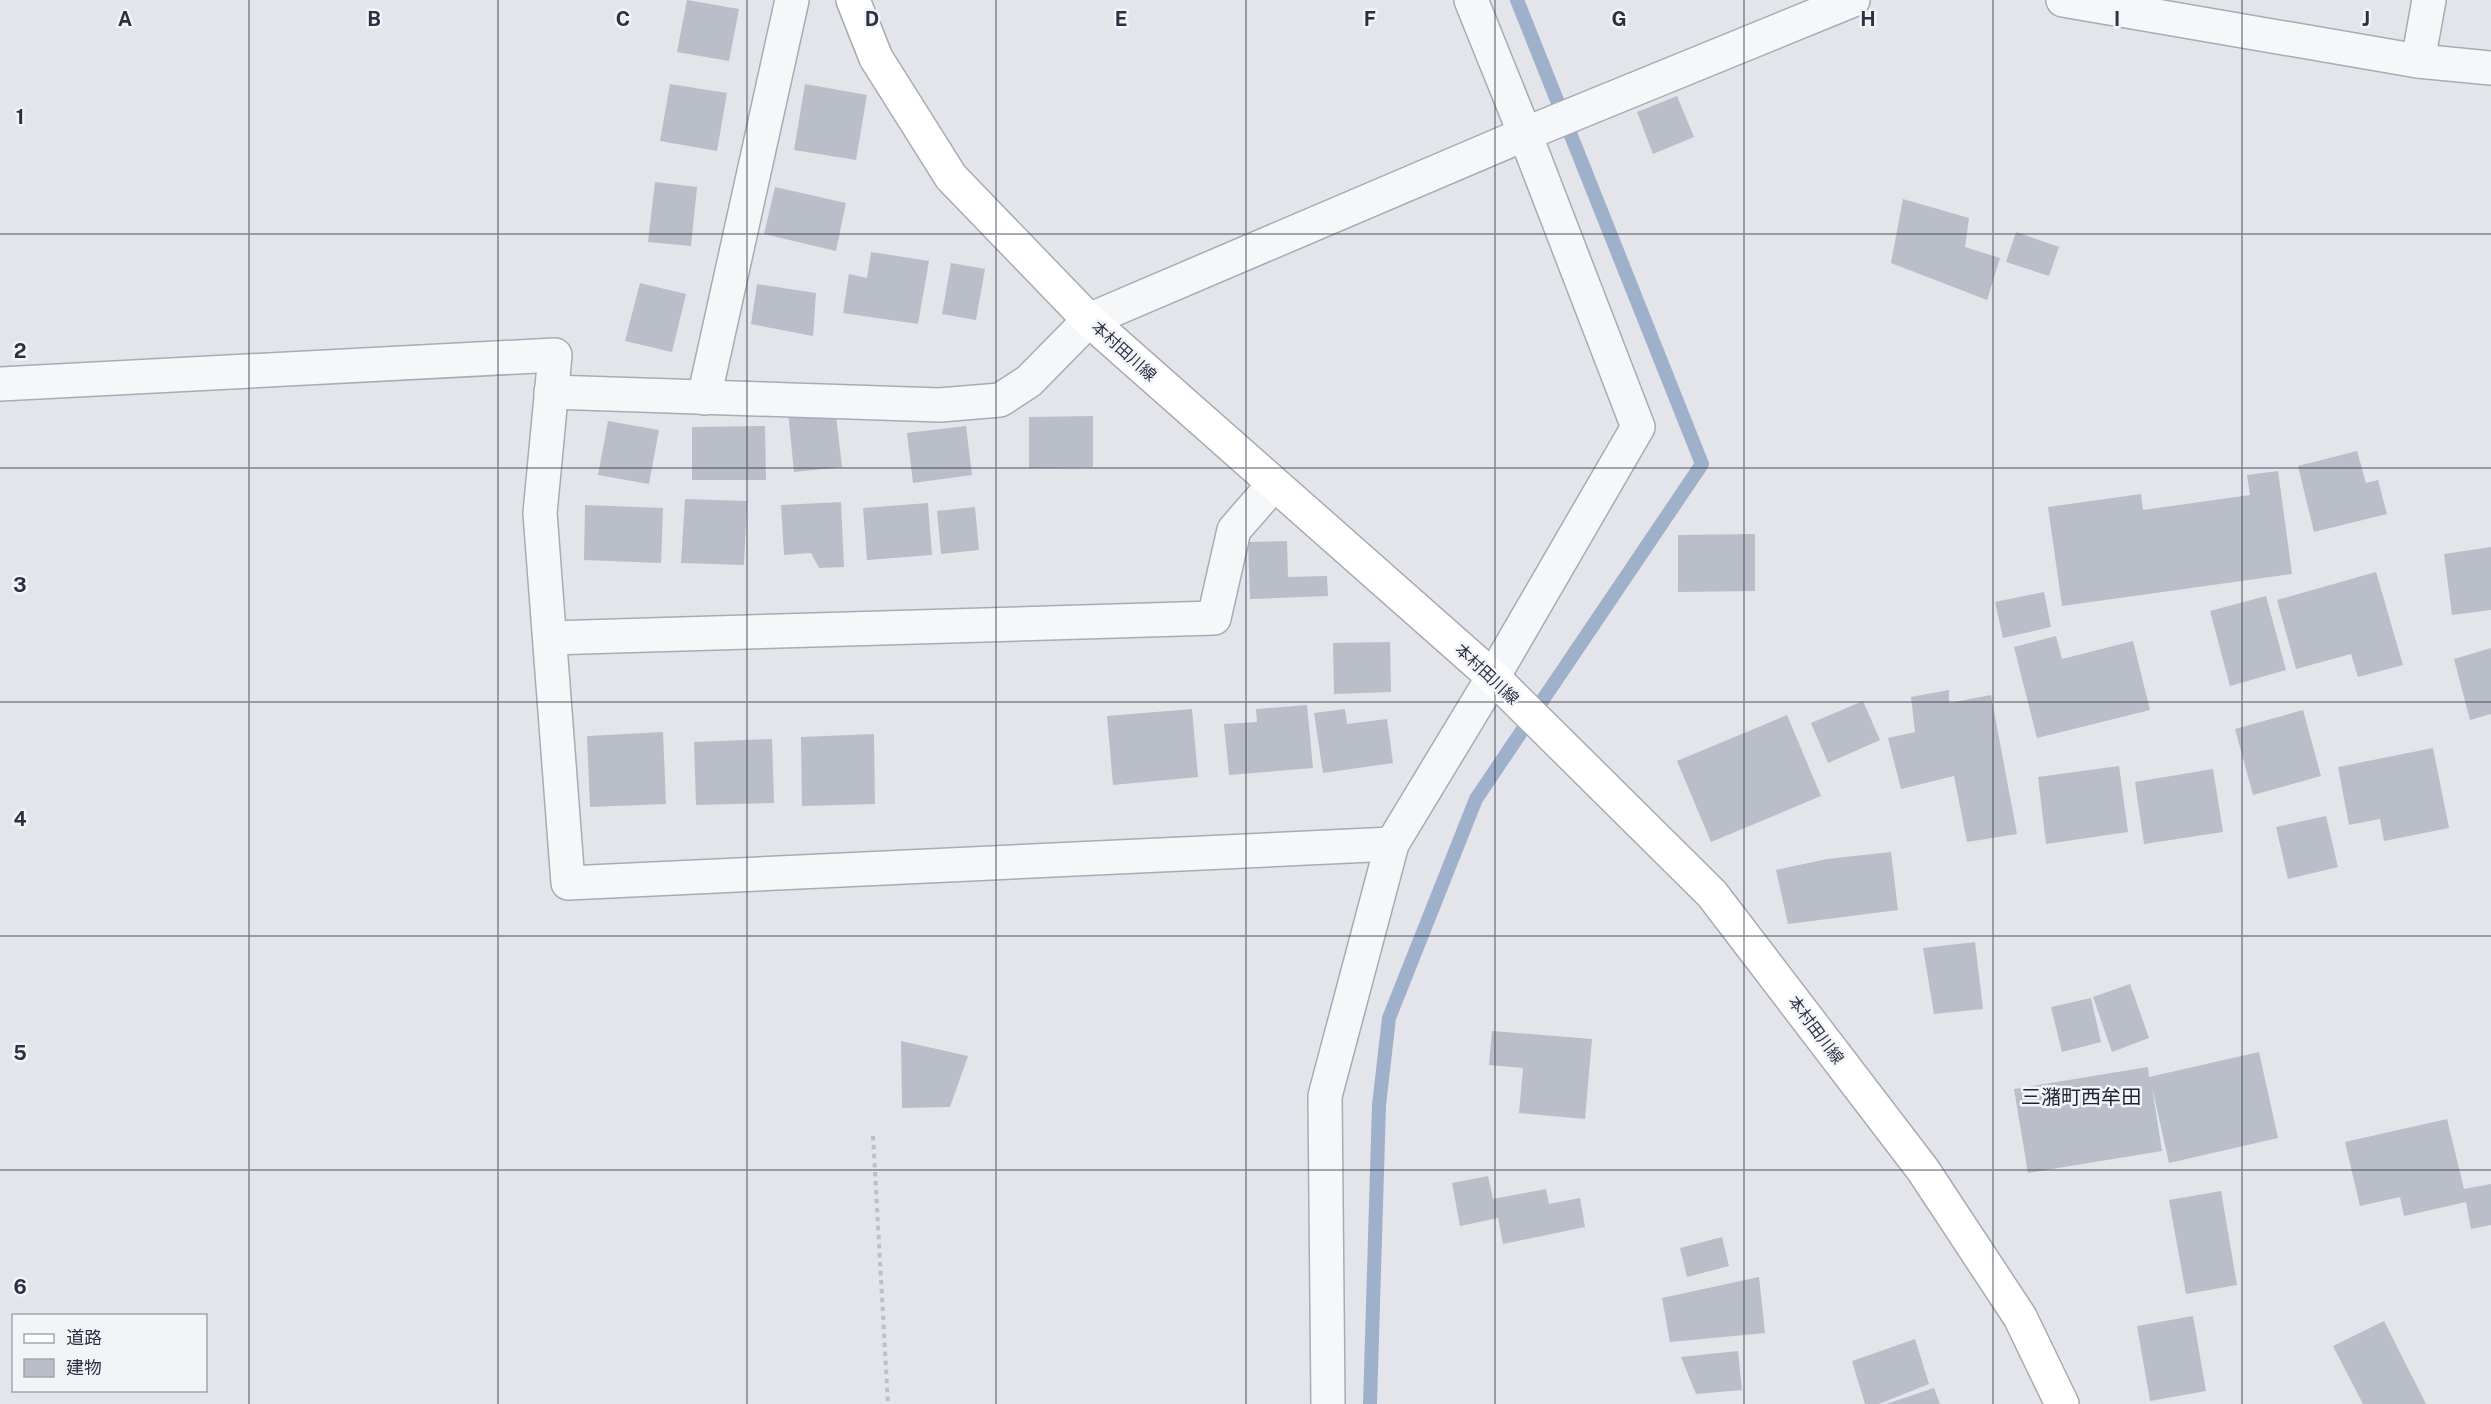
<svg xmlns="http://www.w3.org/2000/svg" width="2491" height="1404" font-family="'Public Sans','Noto Sans JP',sans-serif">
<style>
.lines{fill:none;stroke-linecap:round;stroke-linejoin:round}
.stream{stroke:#9fb0ca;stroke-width:14}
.building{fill:#babec8}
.street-casing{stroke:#a8abb5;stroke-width:36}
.secondary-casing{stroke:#a8abb5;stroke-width:36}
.path{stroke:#bdc0c6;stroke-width:4;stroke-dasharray:4.5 4.5;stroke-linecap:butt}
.street{stroke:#f6f7f9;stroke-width:33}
.secondary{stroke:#fff;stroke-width:33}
.grid{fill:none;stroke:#2b3143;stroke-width:1.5;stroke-opacity:0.55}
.labels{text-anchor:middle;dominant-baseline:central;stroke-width:5;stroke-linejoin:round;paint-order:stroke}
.street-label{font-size:16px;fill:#2b3143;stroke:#f3f4f8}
.quarter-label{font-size:20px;fill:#1d2334;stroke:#f3f4f8}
.grid-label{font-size:20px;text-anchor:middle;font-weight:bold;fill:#2b3143;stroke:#f3f4f8;stroke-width:5;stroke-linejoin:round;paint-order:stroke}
</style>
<rect width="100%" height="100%" fill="#e3e5eb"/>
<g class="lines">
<!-- stream -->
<path class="stream" d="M 1370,1404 L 1379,1105 L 1389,1018 L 1476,799 L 1702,464 L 1517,0"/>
</g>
<!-- building -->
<g class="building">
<path d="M 687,0 L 739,9 L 729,61 L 677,52 Z"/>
<path d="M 670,84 L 727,93 L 717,151 L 660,141 Z"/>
<path d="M 805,84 L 867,95 L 856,160 L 794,150 Z"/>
<path d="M 1677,96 L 1694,137 L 1653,154 L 1637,112 Z"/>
<path d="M 655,182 L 697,187 L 691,246 L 648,242 Z"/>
<path d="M 775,187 L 846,203 L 836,251 L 764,234 Z"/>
<path d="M 1903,199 L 1969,218 L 1965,247 L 2000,258 L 1987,300 L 1891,263 Z"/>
<path d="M 2016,232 L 2059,247 L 2049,276 L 2006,262 Z"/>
<path d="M 871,252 L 929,261 L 918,324 L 843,313 L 849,274 L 867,278 Z"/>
<path d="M 951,263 L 985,269 L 976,320 L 942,314 Z"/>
<path d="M 640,283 L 686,294 L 672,352 L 625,341 Z"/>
<path d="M 757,284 L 816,293 L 813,336 L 751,324 Z"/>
<path d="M 835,407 L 842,467 L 794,472 L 788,412 Z"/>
<path d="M 1093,416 L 1093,467 L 1029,468 L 1029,417 Z"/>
<path d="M 608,421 L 659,430 L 649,484 L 598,475 Z"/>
<path d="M 765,426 L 766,480 L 692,480 L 692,427 Z"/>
<path d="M 966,426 L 972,475 L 913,483 L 907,433 Z"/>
<path d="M 2357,451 L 2366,483 L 2378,480 L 2387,514 L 2314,532 L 2298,466 Z"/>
<path d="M 2278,471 L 2292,574 L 2062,606 L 2048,507 L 2141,494 L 2143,510 L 2250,495 L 2247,475 Z"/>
<path d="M 685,499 L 747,501 L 744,565 L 681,563 Z"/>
<path d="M 841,502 L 844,567 L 819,568 L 811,553 L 784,555 L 781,505 Z"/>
<path d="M 928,503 L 932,555 L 867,560 L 863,508 Z"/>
<path d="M 585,505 L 663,508 L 661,563 L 584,560 Z"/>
<path d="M 975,507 L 979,550 L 941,554 L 937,511 Z"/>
<path d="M 1755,534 L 1755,591 L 1678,592 L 1678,535 Z"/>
<path d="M 1287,541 L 1288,577 L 1327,576 L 1328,596 L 1250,599 L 1248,542 Z"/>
<path d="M 2491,547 L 2491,610 L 2452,615 L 2444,554 Z"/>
<path d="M 2376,572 L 2403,665 L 2358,677 L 2351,654 L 2296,669 L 2277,600 Z"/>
<path d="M 2044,592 L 2051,627 L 2003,638 L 1995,602 Z"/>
<path d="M 2266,596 L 2286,670 L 2230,686 L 2210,611 Z"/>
<path d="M 2056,636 L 2062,659 L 2133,641 L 2150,710 L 2037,738 L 2014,647 Z"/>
<path d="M 1390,642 L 1391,692 L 1334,694 L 1333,643 Z"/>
<path d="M 2491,648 L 2491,714 L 2470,720 L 2454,659 Z"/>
<path d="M 1949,690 L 1949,703 L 1991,695 L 2017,834 L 1967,842 L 1954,776 L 1901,789 L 1888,738 L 1915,732 L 1911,697 Z"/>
<path d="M 1863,701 L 1880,740 L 1828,763 L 1811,723 Z"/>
<path d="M 1307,705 L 1313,768 L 1229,775 L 1224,724 L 1257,722 L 1256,709 Z"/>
<path d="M 1192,709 L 1198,777 L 1113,785 L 1107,716 Z"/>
<path d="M 1345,709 L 1347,724 L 1387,719 L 1393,763 L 1323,773 L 1314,713 Z"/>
<path d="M 2303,710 L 2321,776 L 2253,795 L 2235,729 Z"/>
<path d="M 1787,715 L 1821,796 L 1711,842 L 1677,761 Z"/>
<path d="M 663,732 L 666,804 L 590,807 L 587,736 Z"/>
<path d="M 874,734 L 875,804 L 802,806 L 801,737 Z"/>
<path d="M 772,739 L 774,803 L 696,805 L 694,742 Z"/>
<path d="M 2433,748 L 2449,828 L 2384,841 L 2380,819 L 2349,825 L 2338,767 Z"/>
<path d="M 2119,766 L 2128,832 L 2046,844 L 2038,777 Z"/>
<path d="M 2213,769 L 2223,832 L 2144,844 L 2135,782 Z"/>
<path d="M 2326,816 L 2338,867 L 2288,879 L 2276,827 Z"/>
<path d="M 1891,852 L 1898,910 L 1788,924 L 1776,870 L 1827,859 Z"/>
<path d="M 1975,942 L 1983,1009 L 1934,1014 L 1923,948 Z"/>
<path d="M 2130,984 L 2149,1038 L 2112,1052 L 2093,997 Z"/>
<path d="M 2091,998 L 2101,1042 L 2062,1052 L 2051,1007 Z"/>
<path d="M 1492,1031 L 1592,1039 L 1585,1119 L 1519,1113 L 1523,1068 L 1489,1065 Z"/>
<path d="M 901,1041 L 968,1056 L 950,1107 L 902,1108 Z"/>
<path d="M 2259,1052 L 2278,1138 L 2169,1163 L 2152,1087 L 2162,1151 L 2028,1173 L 2014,1089 L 2148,1067 L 2149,1077 Z"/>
<path d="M 2447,1119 L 2464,1189 L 2491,1184 L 2491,1225 L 2471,1229 L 2466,1202 L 2404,1216 L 2400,1197 L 2360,1206 L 2345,1142 Z"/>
<path d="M 1488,1176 L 1493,1199 L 1546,1189 L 1549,1204 L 1580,1198 L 1585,1227 L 1503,1244 L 1498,1218 L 1460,1226 L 1452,1183 Z"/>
<path d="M 2221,1191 L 2237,1285 L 2186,1294 L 2169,1200 Z"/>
<path d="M 1722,1237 L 1729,1266 L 1687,1277 L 1680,1248 Z"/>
<path d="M 1759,1277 L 1765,1333 L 1670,1342 L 1662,1298 Z"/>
<path d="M 2193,1316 L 2206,1391 L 2150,1401 L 2137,1326 Z"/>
<path d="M 2384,1321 L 2426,1404 L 2363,1404 L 2333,1346 Z"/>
<path d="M 1915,1339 L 1929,1384 L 1879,1404 L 1865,1404 L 1852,1361 Z"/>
<path d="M 1738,1351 L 1742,1390 L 1696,1394 L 1681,1357 Z"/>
<path d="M 1934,1388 L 1940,1404 L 1886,1404 Z"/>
</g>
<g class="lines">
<!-- street casing -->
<g class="street-casing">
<g id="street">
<path d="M 2063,0 L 2418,61 L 2491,68"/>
<path d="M 2418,61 L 2429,0"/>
<path d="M 0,384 L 555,355 L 540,513 L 568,883 L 1392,844"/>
<path d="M 551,392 L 940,405 L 1000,400 L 1029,381 L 1089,320 L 1525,134 L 1853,0"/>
<path d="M 704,398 L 792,0"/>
<path d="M 550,638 L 1214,618 L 1234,530 L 1274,484"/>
<path d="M 1328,1404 L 1325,1096 L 1392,844 L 1493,677 L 1638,427 L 1525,134 L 1471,0"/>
</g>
</g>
<!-- secondary casing -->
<g class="secondary-casing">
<path id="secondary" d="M 853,0 L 876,58 L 951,177 L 1089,320 L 1493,677 L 1712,894 L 1923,1170 L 2020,1317 L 2062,1404"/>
</g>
<!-- path -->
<path class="path" d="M 873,1136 L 888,1404"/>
<!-- street -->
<use href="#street" class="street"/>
<!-- secondary -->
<use href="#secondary" class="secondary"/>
</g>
<!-- grid -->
<path class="grid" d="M 249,0 L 249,1404M 498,0 L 498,1404M 747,0 L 747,1404M 996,0 L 996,1404M 1246,0 L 1246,1404M 1495,0 L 1495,1404M 1744,0 L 1744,1404M 1993,0 L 1993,1404M 2242,0 L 2242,1404M 0,234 L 2491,234M 0,468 L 2491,468M 0,702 L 2491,702M 0,936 L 2491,936M 0,1170 L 2491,1170"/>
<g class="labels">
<!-- street labels -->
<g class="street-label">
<text transform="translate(1124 351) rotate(42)">本村田川線</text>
<text transform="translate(1487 674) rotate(43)">本村田川線</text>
<text transform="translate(1816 1030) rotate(53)">本村田川線</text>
</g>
<!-- quarter labels -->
<g class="quarter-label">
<text x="2081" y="1097">三潴町西牟田</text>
</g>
</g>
<g class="grid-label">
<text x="125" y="26">A</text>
<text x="374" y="26">B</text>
<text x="623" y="26">C</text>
<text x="872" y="26">D</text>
<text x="1121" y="26">E</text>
<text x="1370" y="26">F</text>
<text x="1619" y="26">G</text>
<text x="1868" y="26">H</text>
<text x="2117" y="26">I</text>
<text x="2366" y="26">J</text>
<text x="20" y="124">1</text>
<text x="20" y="358">2</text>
<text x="20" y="592">3</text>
<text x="20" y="826">4</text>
<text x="20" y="1060">5</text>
<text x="20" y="1294">6</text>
</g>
<!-- legend -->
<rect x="12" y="1314" width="195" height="78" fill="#f3f4f8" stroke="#a3a6b0" stroke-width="1.5"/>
<rect x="24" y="1334" width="30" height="9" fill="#ffffff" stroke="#a3a6b0" stroke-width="1.5"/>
<text x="66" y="1344" font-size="18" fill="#2b3143">道路</text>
<rect x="24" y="1359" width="30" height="18" fill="#babec8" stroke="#a3a6b0" stroke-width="1.5"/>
<text x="66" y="1374" font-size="18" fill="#2b3143">建物</text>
</svg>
